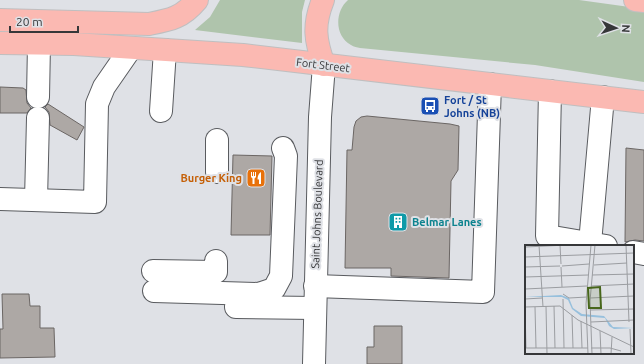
<svg xmlns="http://www.w3.org/2000/svg" width="644" height="364" font-family="Ubuntu,sans-serif">
<style>
.grass{fill:#afc4ac}
.building{fill:#ada8a5;stroke:#6b6664}
.lines{fill:none;stroke-linecap:round;stroke-linejoin:round}
.minor-casing{stroke:#595b5f;stroke-width:24}
.major-casing{stroke:#bfbfc0;stroke-width:24}
.minor{stroke:#fff;stroke-width:22}
.major{stroke:#fbb9b2;stroke-width:22}
.labels{text-anchor:middle;dominant-baseline:central;stroke-width:4;stroke-linejoin:round;paint-order:stroke}
.street-label{font-size:11px;fill:#363739;stroke:#dfe1e6}
.transit-label{font-size:11px;font-weight:bold;fill:#164399;stroke:#dfe1e6;text-anchor:start}
.food-label{font-size:11px;font-weight:bold;fill:#c56008;stroke:#dfe1e6;text-anchor:end}
.culture-label{font-size:11px;font-weight:bold;fill:#0d838f;stroke:#dfe1e6;text-anchor:start}
.inset-road{fill:none;stroke:#9b9da1;stroke-width:1}
.view{fill:#47661b;fill-opacity:0.15;stroke:#47661b;stroke-width:2}
.inset-edge{fill:none;stroke:#363739;stroke-width:2}
</style>
<rect width="100%" height="100%" fill="#dfe1e6"/>
<!-- grass -->
<g class="grass">
<path d="M 220,0 L 305,0 L 302,12 L 302,43 L 195,30 L 210,17 Z"/>
<path d="M 348,0 L 579,0 L 644,9 L 644,82 L 535,65 L 360,48 C 357,47 354,47 351,45 C 334,36 335,11 348,0 Z"/>
</g>
<!-- building -->
<g class="building">
<path d="M 0,87 L 23,88 L 26,90 L 27,103 L 31,108 L 27,113 L 0,113 Z"/>
<path d="M 48,104 L 84,127 L 77,140 L 50,125 L 49,112 L 45,107 Z"/>
<path d="M 367,116 L 450,124 L 459,126 L 458,170 L 451,181 L 449,278 L 391,276 L 391,268 L 345,268 L 347,150 L 352,150 L 354,127 L 356,121 L 361,117 Z"/>
<path d="M 626,148 L 644,150 L 644,241 L 635,240 L 625,242 Z"/>
<path d="M 233,155 L 272,156 L 270,235 L 231,235 Z"/>
<path d="M 2,294 L 29,294 L 30,306 L 40,306 L 40,328 L 54,328 L 55,357 L 0,358 L 0,329 L 3,329 Z"/>
<path d="M 374,326 L 402,326 L 402,364 L 367,364 L 367,347 L 374,347 Z"/>
</g>
<g class="lines">
<!-- minor casing -->
<g class="minor-casing">
<g id="minor">
<path d="M 550,91 L 547,236 L 606,246"/>
<path d="M 38,97 L 39,44"/>
<path d="M 161,111 L 165,50"/>
<path d="M 217,172 L 217,140"/>
<path d="M 0,199 L 95,202 L 97,104 L 104,87 L 131,48"/>
<path d="M 36,200 L 38,118"/>
<path d="M 590,243 L 603,97"/>
<path d="M 633,252 L 644,254"/>
<path d="M 153,271 L 216,272 L 216,261"/>
<path d="M 315,286 L 483,292 L 490,84"/>
<path d="M 154,291 L 259,294 L 274,289 L 281,276 L 286,156 L 283,148"/>
<path d="M 236,307 L 315,308"/>
<path d="M 314,364 L 320,117 L 324,65"/>
</g>
</g>
<!-- major casing -->
<g class="major-casing">
<g id="major">
<path d="M 323,0 C 313,25 315,40 324,65"/>
<path d="M 635,0 L 644,1"/>
<path d="M 0,20 L 149,24 C 170,20 182,18 197,0"/>
<path d="M 0,43 L 74,44 L 243,55 L 644,102"/>
</g>
</g>
<!-- minor -->
<use href="#minor" class="minor"/>
<!-- major -->
<use href="#major" class="major"/>
</g>
<!-- icons -->
<defs>
<g id="bus-square" transform="scale(1)"><rect x="-9" y="-9" width="18" height="18" rx="4" fill="#1a4fb4" stroke="#dfe1e6"/><path d="M-5-6H5V4H4V6H2V4H-2V6H-4V4H-5ZM-3.5-4V0h7V-4ZM-3.5 1.2v1.5H-2V1.2ZM2 1.2v1.5H3.5V1.2Z" fill="#fff"/></g>
<g id="restaurant-square" transform="scale(1)"><rect x="-9" y="-9" width="18" height="18" rx="4" fill="#e8710a" stroke="#dfe1e6"/><path d="M-5-6h1v4h1v-4h1v4h1v-4h1v5L-1.5 .5V6h-2V.5L-5-1ZM5-6V6H3V1.5H1.5Q1.5-4 5-6Z" fill="#fff"/></g>
<g id="building-square" transform="scale(1)"><rect x="-9" y="-9" width="18" height="18" rx="4" fill="#0f9aa8" stroke="#dfe1e6"/><path d="M-4-6H4V6H1V3H-1V6H-4ZM-2.5-4.3h1.7v1.8h-1.7ZM.8-4.3h1.7v1.8H.8ZM-2.5-1h1.7V.8h-1.7ZM.8-1h1.7V.8H.8Z" fill="#fff"/></g>
</defs>
<g fill-rule="evenodd">
<use href="#bus-square" x="430" y="106"/>
<use href="#restaurant-square" x="256" y="178"/>
<use href="#building-square" x="398" y="222"/>
</g>
<g class="labels">
<!-- street labels -->
<g class="street-label">
<text transform="translate(323 65) rotate(7)">Fort Street</text>
<text transform="translate(317 214) rotate(-88)">Saint Johns Boulevard</text>
</g>
<!-- transit labels -->
<g class="transit-label">
<text x="444" y="100">Fort / St<tspan x="444" dy="13">Johns (NB)</tspan></text>
</g>
<!-- food labels -->
<g class="food-label">
<text x="242" y="178">Burger King</text>
</g>
<!-- culture labels -->
<g class="culture-label">
<text x="412" y="222">Belmar Lanes</text>
</g>
</g>
<!-- overview -->
<g transform="translate(525 245)">
<rect width="109" height="109" fill="#dfe1e6"/>
<path d="M 36,50 L 44,53 L 48,63 L 57,69 L 79,71 L 88,82 L 109,83 L 89,84 L 84,81 L 80,73 L 56,71 L 47,64 L 43,55 L 37,52 L 0,52 Z" fill="#97c0dd"/>
<path class="inset-road" d="M 14,0 L 18,62M 35,0 L 36,19M 101,0 L 104,77M 0,2 L 42,0M 0,12 L 109,8M 69,20 L 102,18M 37,21 L 64,19M 0,22 L 35,21M 36,22 L 37,42M 67,30 L 109,29M 0,32 L 63,30M 66,41 L 109,39M 0,44 L 62,41M 38,49 L 44,53 L 62,52M 65,53 L 109,51M 0,54 L 17,53M 38,54 L 39,103M 21,61 L 22,109M 29,61 L 30,103M 0,62 L 35,61 L 53,75 L 109,102M 10,62 L 11,103M 0,63 L 1,103M 65,65 L 109,64M 47,70 L 48,103M 56,76 L 57,103M 66,77 L 109,75M 105,84 L 106,109M 75,86 L 76,109M 0,103 L 63,103M 66,103 L 85,103 L 96,106M 63,109 L 61,59 L 66,0M 67,109 L 65,56 L 70,0M 86,109 L 87,92"/>
<path class="view" d="M 75,42 L 76,63 L 64,63 L 63,43 Z"/>
<rect width="109" height="109" class="inset-edge"/>
</g>
<!-- north arrow -->
<g transform="translate(616 28) rotate(93)" stroke="#dfe1e6" stroke-width="3" paint-order="stroke">
<path d="M0-3L7 15L0 10L-7 15Z" fill="#363739"/>
<text y="-6" font-size="11" font-weight="bold" text-anchor="middle" fill="#363739">N</text>
</g>
<!-- scale -->
<path d="M10 26v6h68v-6" fill="none" stroke="#363739" stroke-width="2"/>
<text x="16" y="26" font-size="12" fill="#363739" stroke="#dfe1e6" stroke-width="3" paint-order="stroke">20 m</text>
</svg>
